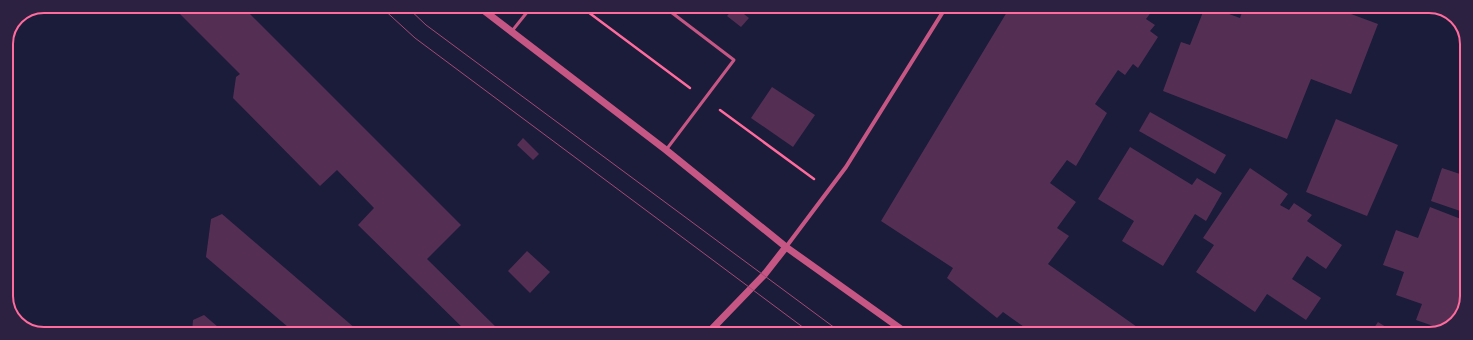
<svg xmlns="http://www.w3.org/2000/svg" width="1473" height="340" font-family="'Sofia Sans Condensed',sans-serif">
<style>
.building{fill:#542f53}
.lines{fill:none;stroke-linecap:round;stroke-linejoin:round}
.path{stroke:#ff6b9d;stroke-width:2.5}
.service{stroke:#c65784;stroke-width:3}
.minor{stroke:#c65784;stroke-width:4}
.tertiary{stroke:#c65784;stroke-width:7}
.tram{stroke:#a44b75;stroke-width:1}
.rim{fill:none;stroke:#ff6b9d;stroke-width:2}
</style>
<rect width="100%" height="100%" fill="#1b1b3a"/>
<!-- building -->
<g class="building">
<path d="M 172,6 L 242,6 L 461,225 L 427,259 L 502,333 L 468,333 L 358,225 L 374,208 L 337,170 L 320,186 L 233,98 L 236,77 L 240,74 Z"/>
<path d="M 735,7 L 749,18 L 741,27 L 727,16 Z"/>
<path d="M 1010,7 L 1155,7 L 1146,19 L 1155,25 L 1150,31 L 1158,37 L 1138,68 L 1133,64 L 1125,75 L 1118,70 L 1095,104 L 1107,113 L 1076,166 L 1067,160 L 1050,183 L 1076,202 L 1057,228 L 1069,236 L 1048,264 L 1147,334 L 1034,334 L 1003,312 L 997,318 L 947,278 L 953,268 L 881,221 Z"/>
<path d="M 1205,7 L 1210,7 L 1240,18 L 1244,7 L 1345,7 L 1343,11 L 1378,24 L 1351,94 L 1311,79 L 1287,139 L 1163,91 L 1181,42 L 1190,45 Z"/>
<path d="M 772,87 L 815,115 L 793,147 L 751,118 Z"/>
<path d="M 1150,112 L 1226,155 L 1215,174 L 1139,131 Z"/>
<path d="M 1336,119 L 1398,145 L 1367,216 L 1306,192 Z"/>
<path d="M 523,138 L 539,154 L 533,160 L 517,145 Z"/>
<path d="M 1130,147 L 1192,185 L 1197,178 L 1222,193 L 1206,221 L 1195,214 L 1163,266 L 1122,241 L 1134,221 L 1098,199 Z"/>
<path d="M 1250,168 L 1288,194 L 1280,205 L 1289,210 L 1294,203 L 1312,215 L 1307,221 L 1342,245 L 1326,269 L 1307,256 L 1292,279 L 1321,298 L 1306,320 L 1267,294 L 1255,312 L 1196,272 L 1214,245 L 1203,238 Z"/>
<path d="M 1442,168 L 1466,176 L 1466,213 L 1431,201 Z"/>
<path d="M 1430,207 L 1466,221 L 1466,303 L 1452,326 L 1442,329 L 1416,320 L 1422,304 L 1396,295 L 1404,272 L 1383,265 L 1396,230 L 1418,238 Z"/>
<path d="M 222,214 L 356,329 L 352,333 L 295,333 L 206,257 L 211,219 Z"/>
<path d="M 527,251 L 550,272 L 530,293 L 508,271 Z"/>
<path d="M 204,315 L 225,333 L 192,333 L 193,320 Z"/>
<path d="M 1378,322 L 1397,334 L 1370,334 Z"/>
</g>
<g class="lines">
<!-- path -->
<g class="path">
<path d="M 580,6 L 690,88"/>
<path d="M 720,110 L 814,179"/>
</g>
<!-- service -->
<g class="service">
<path d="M 663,6 L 734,60 L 666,150"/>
<path d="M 512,31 L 532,6"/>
</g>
<!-- minor -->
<path class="minor" d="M 786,247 L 846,167 L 946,7"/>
<!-- tertiary -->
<g class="tertiary">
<path d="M 478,6 L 666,150 L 786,247 L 908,334"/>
<path d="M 707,334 L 764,275 L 786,247"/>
</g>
<!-- tram -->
<g class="tram">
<path d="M 380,6 L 415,38 L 812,334"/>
<path d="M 406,6 L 426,25 L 843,334"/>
</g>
</g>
<!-- crop -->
<path d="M0 0H1473V340H0ZM44 13H1429A31 31 0 0 1 1460 44V296A31 31 0 0 1 1429 327H44A31 31 0 0 1 13 296V44A31 31 0 0 1 44 13Z" fill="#2d2142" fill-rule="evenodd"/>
<path class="rim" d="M44 13H1429A31 31 0 0 1 1460 44V296A31 31 0 0 1 1429 327H44A31 31 0 0 1 13 296V44A31 31 0 0 1 44 13Z"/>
</svg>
